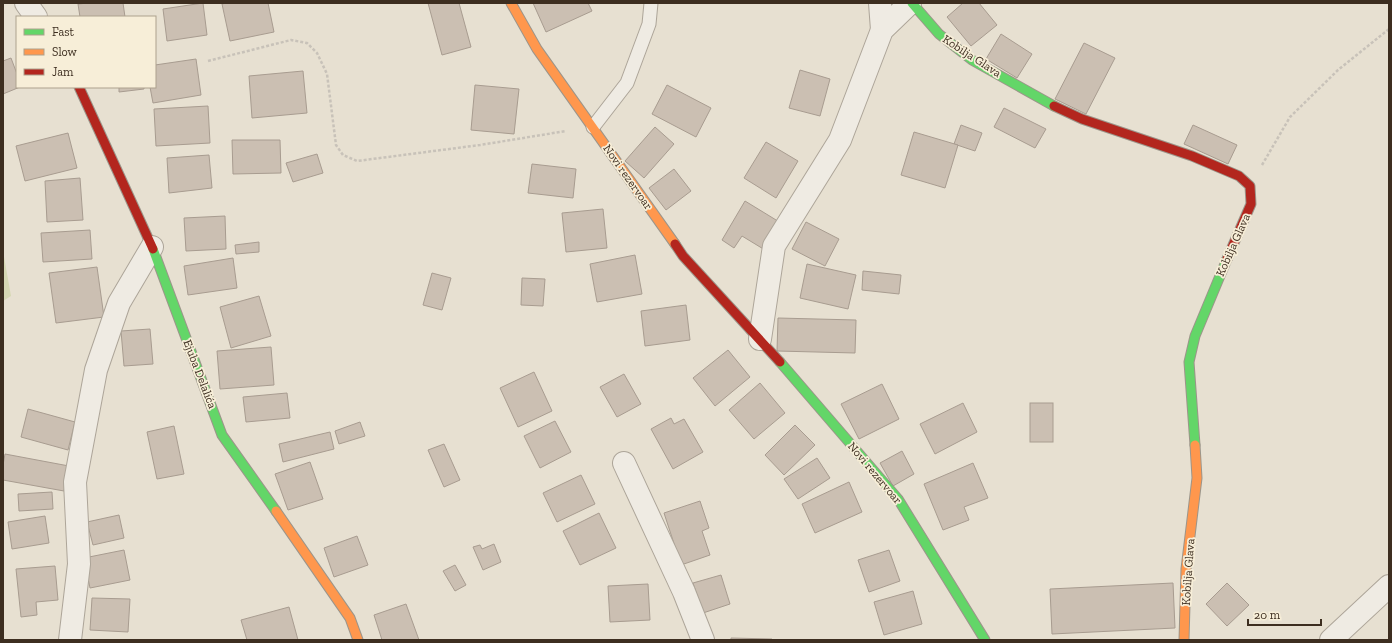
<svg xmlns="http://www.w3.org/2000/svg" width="1392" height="643" font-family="'Zilla Slab',serif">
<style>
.green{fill:#d6d7b3}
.building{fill:#cbbfb2;stroke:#a89c90}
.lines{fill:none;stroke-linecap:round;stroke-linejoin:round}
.lane-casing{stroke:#ada599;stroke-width:15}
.street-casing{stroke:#ada599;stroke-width:24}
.fast-casing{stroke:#9c958a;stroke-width:11}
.slow-casing{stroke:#9c958a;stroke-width:11}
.jam-casing{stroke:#9c958a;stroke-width:11}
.path{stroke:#c8c2b9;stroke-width:2.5;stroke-dasharray:3 2;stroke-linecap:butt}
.lane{stroke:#efebe3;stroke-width:13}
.street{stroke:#efebe3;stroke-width:22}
.fast{stroke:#63d668;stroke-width:9}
.slow{stroke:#ff974d;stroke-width:9}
.jam{stroke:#b3261e;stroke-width:9}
.labels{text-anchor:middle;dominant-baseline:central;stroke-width:3.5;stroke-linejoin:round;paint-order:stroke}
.street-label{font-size:12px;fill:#3d2e20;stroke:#f7eed8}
</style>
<rect width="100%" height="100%" fill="#e7e0d1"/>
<!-- green -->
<path class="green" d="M 3,251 L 11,296 L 3,301 Z"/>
<!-- building -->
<g class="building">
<path d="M 88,3 L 123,3 L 125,17 L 80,17 L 78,4 Z"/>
<path d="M 203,3 L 207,35 L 167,41 L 163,9 Z"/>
<path d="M 226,3 L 268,3 L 274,32 L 230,41 L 222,4 Z"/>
<path d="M 428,3 L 459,3 L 471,47 L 442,55 Z"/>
<path d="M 533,3 L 588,3 L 592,11 L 546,32 Z"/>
<path d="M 963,3 L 979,3 L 997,25 L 971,46 L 947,17 Z"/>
<path d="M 1001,34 L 1032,54 L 1017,78 L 986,59 Z"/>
<path d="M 1084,43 L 1115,58 L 1086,114 L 1055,99 Z"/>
<path d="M 11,58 L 17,74 L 17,87 L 20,87 L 3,94 L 3,61 Z"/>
<path d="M 196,59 L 201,95 L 153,103 L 150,87 L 155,87 L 155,65 Z"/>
<path d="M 800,70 L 830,79 L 820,116 L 789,108 Z"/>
<path d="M 303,71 L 307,113 L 252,118 L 249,76 Z"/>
<path d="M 475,85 L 519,89 L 514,134 L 471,130 Z"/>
<path d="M 667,85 L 711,108 L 696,137 L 652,114 Z"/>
<path d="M 119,87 L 144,87 L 144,89 L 119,92 Z"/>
<path d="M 208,106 L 210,143 L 156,146 L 154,109 Z"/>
<path d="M 1004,108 L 1046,129 L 1035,148 L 994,127 Z"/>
<path d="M 961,125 L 982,133 L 975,151 L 954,144 Z"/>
<path d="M 1193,125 L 1237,145 L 1228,164 L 1184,144 Z"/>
<path d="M 655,127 L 674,144 L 644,178 L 625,161 Z"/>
<path d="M 914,132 L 958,145 L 945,188 L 901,175 Z"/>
<path d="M 68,133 L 77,168 L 25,181 L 16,146 Z"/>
<path d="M 232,140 L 280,140 L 281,173 L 233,174 Z"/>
<path d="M 766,142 L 798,161 L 776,198 L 744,178 Z"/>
<path d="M 317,154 L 323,173 L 293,182 L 286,163 Z"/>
<path d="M 209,155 L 212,188 L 169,193 L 167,158 Z"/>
<path d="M 532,164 L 576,169 L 573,198 L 528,193 Z"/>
<path d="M 674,169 L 691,191 L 666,210 L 649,188 Z"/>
<path d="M 80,178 L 83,220 L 47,222 L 45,181 Z"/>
<path d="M 745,201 L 781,223 L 765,250 L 742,236 L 734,248 L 722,240 Z"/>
<path d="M 603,209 L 607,248 L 566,252 L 562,213 Z"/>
<path d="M 225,216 L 226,249 L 186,251 L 184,218 Z"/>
<path d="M 806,222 L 839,239 L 825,266 L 792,249 Z"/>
<path d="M 90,230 L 92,259 L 43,262 L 41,233 Z"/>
<path d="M 259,242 L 259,252 L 236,254 L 235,245 Z"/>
<path d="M 635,255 L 642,294 L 597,302 L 590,264 Z"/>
<path d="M 233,258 L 237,288 L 188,295 L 184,266 Z"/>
<path d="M 807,264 L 856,275 L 848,309 L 800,298 Z"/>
<path d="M 97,267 L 104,317 L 56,323 L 49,273 Z"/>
<path d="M 863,271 L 901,275 L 899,294 L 862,290 Z"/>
<path d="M 432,273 L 451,278 L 442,310 L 423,305 Z"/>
<path d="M 522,278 L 545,279 L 543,306 L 521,305 Z"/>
<path d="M 259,296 L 271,336 L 231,348 L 220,307 Z"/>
<path d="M 686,305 L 690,340 L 645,346 L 641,311 Z"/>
<path d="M 778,318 L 856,320 L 855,353 L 777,351 Z"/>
<path d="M 150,329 L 153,364 L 124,366 L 121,331 Z"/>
<path d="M 271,347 L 274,385 L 220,389 L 217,351 Z"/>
<path d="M 728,350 L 750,377 L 715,406 L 693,378 Z"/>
<path d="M 534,372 L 552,411 L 518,427 L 500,388 Z"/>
<path d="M 624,374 L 641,404 L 617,417 L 600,387 Z"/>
<path d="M 760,383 L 785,413 L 754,439 L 729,410 Z"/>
<path d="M 882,384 L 899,419 L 859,439 L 841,404 Z"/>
<path d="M 287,393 L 290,418 L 246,422 L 243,397 Z"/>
<path d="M 963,403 L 977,432 L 935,454 L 920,424 Z"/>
<rect x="1030" y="403" width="23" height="39"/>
<path d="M 28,409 L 75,422 L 68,450 L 21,437 Z"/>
<path d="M 671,418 L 674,424 L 684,419 L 703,452 L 673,469 L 651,429 Z"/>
<path d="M 555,421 L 571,452 L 540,468 L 524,436 Z"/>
<path d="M 360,422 L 365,436 L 339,444 L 335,431 Z"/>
<path d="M 795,425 L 815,445 L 784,475 L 765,455 Z"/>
<path d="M 174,426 L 184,474 L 157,479 L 147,432 Z"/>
<path d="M 330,432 L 334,449 L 283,462 L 279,444 Z"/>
<path d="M 444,444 L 460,480 L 444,487 L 428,450 Z"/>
<path d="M 902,451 L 914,474 L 893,486 L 880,463 Z"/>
<path d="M 5,454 L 69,466 L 64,491 L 3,480 L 3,465 Z"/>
<path d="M 817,458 L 830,478 L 798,499 L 784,479 Z"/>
<path d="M 310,462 L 323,499 L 288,510 L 275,474 Z"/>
<path d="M 973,463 L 988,498 L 964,507 L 969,520 L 943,530 L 924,484 Z"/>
<path d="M 581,475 L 595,504 L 557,522 L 543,493 Z"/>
<path d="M 849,482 L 862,512 L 815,533 L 802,504 Z"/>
<path d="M 52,492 L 53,509 L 19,511 L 18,494 Z"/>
<path d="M 700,501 L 709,528 L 702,531 L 710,555 L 681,565 L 664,513 Z"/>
<path d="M 599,513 L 616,548 L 580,565 L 563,531 Z"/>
<path d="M 119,515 L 124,538 L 93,545 L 87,522 Z"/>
<path d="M 45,516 L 49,543 L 12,549 L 8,522 Z"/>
<path d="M 357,536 L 368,565 L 334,577 L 324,548 Z"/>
<path d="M 494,544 L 501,562 L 483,570 L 473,547 L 480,545 L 482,549 Z"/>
<path d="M 124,550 L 130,580 L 90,588 L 84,558 Z"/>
<path d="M 889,550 L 900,581 L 869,592 L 858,560 Z"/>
<path d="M 455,565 L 466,585 L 455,591 L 443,571 Z"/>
<path d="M 55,566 L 58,600 L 36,602 L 37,615 L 21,617 L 16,569 Z"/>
<path d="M 721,575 L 730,604 L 703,613 L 693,583 Z"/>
<path d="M 1173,583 L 1175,628 L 1052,634 L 1050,589 Z"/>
<path d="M 1227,583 L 1249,605 L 1227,626 L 1206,604 Z"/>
<path d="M 648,584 L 650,620 L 610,622 L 608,586 Z"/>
<path d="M 913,591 L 922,624 L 884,635 L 874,602 Z"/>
<path d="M 92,598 L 130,599 L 128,632 L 90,630 Z"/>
<path d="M 406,604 L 419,640 L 382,640 L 374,615 Z"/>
<path d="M 289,607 L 298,640 L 247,640 L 241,620 Z"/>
<path d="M 731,638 L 772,639 L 772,640 L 731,640 Z"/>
</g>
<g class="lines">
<!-- lane casing -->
<g class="lane-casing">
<path id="lane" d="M 593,127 L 627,83 L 649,24 L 651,3"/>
</g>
<!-- street casing -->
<g class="street-casing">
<g id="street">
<path d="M 26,3 L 36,17"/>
<path d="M 880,3 L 882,30"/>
<path d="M 760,339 L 774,246 L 840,140 L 882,30 L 910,3"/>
<path d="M 624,463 L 684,592 L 703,640"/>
<path d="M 70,640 L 79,564 L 75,482 L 96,370 L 119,303 L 152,247"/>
<path d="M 1331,640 L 1389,586"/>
</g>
</g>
<!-- fast casing -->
<g class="fast-casing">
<g id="fast">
<path d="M 912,3 L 939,34 L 972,60 L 1054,106"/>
<path d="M 153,249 L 222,435 L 276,511"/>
<path d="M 780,362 L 898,499 L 985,640"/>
<path d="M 1195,445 L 1189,362 L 1195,336 L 1227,259"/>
</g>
</g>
<!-- slow casing -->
<g class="slow-casing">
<g id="slow">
<path d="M 511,3 L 537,49 L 675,244"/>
<path d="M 276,511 L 350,618 L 358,640"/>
<path d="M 1184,640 L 1186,569 L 1197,478 L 1195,445"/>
</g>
</g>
<!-- jam casing -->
<g class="jam-casing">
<g id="jam">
<path d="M 79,87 L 153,249"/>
<path d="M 1054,106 L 1082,119 L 1192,156 L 1239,176 L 1250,186 L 1251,204 L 1227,259"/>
<path d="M 675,244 L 683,256 L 780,362"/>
</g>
</g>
<!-- path -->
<g class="path">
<path d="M 208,61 L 291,40 L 307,43 L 317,53 L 327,74 L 336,145 L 343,155 L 357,161 L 480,145 L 566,131"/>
<path d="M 1262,165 L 1290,117 L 1338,70 L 1389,29"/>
</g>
<!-- lane -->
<use href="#lane" class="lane"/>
<!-- street -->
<use href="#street" class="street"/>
<!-- fast -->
<use href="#fast" class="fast"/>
<!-- slow -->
<use href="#slow" class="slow"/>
<!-- jam -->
<use href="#jam" class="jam"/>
</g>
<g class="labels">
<!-- street labels -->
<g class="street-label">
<text transform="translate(972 56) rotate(33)">Kobilja Glava</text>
<text transform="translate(628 177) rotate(55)">Novi rezervoar</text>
<text transform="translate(1233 245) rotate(-66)">Kobilja Glava</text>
<text transform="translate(200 374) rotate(69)">Ejuba Delalića</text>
<text transform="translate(875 473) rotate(50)">Novi rezervoar</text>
<text transform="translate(1188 572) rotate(-86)">Kobilja Glava</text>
</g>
</g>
<!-- border -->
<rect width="1392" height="643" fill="none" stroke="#3d2e20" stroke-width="8"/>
<!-- legend -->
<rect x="16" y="16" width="140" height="72" fill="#f7eed8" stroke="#ada18e"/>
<rect x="24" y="29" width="20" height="6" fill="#63d668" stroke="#ada18e"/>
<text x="52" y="36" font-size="12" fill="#3d2e20">Fast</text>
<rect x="24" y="49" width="20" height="6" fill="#ff974d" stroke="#ada18e"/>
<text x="52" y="56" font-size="12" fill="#3d2e20">Slow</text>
<rect x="24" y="69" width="20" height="6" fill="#b3261e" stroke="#ada18e"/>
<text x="52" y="76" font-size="12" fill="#3d2e20">Jam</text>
<!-- scale -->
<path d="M1248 619v6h73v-6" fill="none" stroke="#3d2e20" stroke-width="2"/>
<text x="1254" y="619" font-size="12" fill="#3d2e20" stroke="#f7eed8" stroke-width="3" paint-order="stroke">20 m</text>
</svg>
